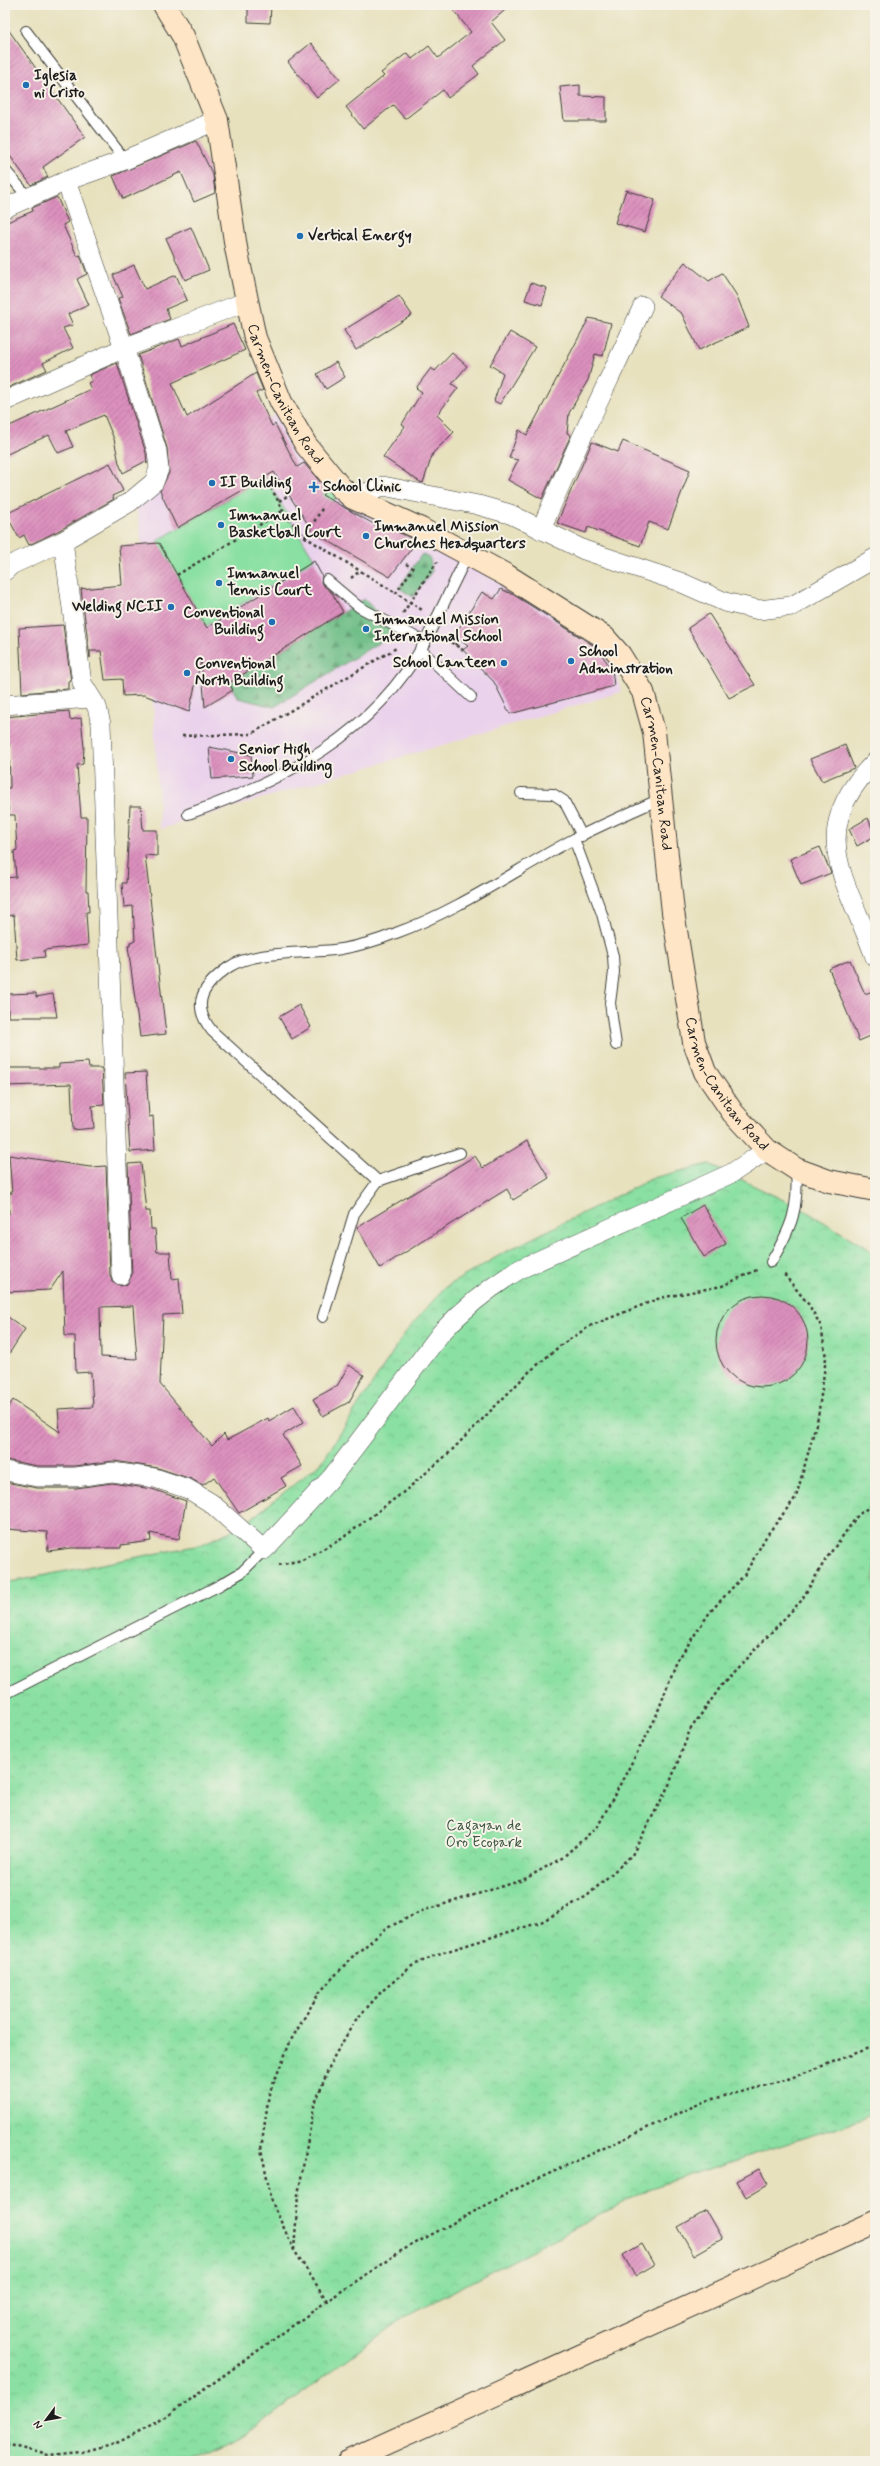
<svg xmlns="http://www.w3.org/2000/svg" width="880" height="2466" font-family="Mynerve,sans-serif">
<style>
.built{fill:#ead1ec}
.forest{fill:url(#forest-firs);stroke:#466d52}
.park{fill:url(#park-crowns);stroke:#537e5f}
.pitch{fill:#8ae0a2;stroke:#537e5f}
.building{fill:url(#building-hatch);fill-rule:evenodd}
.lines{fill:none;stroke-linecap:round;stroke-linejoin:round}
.lane-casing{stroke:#3a3a34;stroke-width:12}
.street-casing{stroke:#3a3a34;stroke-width:20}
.secondary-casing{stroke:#3a3a34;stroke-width:24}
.path{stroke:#3a3a34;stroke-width:2.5;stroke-dasharray:3 3;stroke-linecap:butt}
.lane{stroke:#fff;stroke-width:10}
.street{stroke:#fff;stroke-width:19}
.secondary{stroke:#fee5c5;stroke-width:22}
.poi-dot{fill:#1f6fb2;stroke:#f7f3e8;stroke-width:1.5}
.labels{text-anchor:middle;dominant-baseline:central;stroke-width:4;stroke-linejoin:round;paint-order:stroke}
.poi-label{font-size:15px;font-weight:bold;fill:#1c1c1c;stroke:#f7f3e8;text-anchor:start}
.street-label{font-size:15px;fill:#1c1c1c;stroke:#f7f3e8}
.park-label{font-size:15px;fill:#3d5744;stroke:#f7f3e8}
</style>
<defs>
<pattern id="forest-firs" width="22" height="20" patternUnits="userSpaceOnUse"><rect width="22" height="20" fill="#6fbe88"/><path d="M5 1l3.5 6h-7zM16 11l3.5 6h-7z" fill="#5a9a6e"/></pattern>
<pattern id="park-crowns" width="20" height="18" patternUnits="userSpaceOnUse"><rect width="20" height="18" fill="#8ae0a2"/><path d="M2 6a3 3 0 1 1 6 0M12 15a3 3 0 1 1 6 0" fill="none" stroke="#76c08b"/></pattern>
<pattern id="building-hatch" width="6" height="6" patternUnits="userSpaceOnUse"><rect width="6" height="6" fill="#dc90bd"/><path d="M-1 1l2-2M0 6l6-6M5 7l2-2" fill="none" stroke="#b27599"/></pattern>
</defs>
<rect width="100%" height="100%" fill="#f7f3e8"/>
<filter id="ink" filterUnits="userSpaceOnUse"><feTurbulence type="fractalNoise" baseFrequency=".025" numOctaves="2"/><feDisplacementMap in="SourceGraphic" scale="8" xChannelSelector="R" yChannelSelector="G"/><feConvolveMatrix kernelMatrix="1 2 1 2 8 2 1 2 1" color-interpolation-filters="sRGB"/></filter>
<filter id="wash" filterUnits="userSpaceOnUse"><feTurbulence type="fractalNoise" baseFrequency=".012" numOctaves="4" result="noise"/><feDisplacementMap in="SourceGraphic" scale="16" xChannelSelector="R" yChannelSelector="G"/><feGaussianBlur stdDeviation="0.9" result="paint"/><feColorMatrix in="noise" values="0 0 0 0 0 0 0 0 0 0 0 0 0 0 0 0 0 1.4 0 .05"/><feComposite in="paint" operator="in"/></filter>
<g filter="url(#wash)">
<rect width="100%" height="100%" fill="#e7e1be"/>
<!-- built -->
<path class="built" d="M 280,411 L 357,499 L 596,638 L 616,666 L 621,692 L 160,829 L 145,558 L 136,507 Z"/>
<!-- forest -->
<g class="forest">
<path d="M 422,554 L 430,559 L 432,571 L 413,597 L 399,588 Z"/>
<path d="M 364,599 L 396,632 L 274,707 L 238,698 L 229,683 Z"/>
</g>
<!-- park -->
<g class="park">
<path d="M 334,483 L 343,489 L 327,510 L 315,501 Z"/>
<path d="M 709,1164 L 804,1210 L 875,1253 L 875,2112 L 862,2119 L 651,2188 L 404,2317 L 247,2434 L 193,2461 L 5,2461 L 5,1583 L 200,1545 L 242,1526 L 322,1462 L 405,1333 L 444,1288 L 505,1252 L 653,1178 Z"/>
</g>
<!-- pitch -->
<path class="pitch" d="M 265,477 L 314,559 L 206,626 L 157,541 Z"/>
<g id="blocks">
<!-- building -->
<g class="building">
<path d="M 248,5 L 271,5 L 270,23 L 248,22 Z"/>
<path d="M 449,5 L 511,5 L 491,22 L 505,40 L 473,66 L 479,74 L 448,98 L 443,90 L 405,119 L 393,105 L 363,129 L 346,107 L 384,76 L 381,73 L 407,53 L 412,59 L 429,46 L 438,58 L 471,32 Z"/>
<path d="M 5,25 L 85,137 L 43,167 L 48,177 L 31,185 L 5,149 Z"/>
<path d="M 311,43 L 340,79 L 317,98 L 288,62 Z"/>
<path d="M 580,85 L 580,96 L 606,97 L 606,121 L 564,121 L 560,87 Z"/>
<path d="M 196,141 L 213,175 L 215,193 L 194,202 L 181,172 L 123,199 L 113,176 Z"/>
<path d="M 626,190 L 655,200 L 645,232 L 615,223 Z"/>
<path d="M 57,197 L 68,222 L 63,225 L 77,256 L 80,255 L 87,274 L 77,279 L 89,305 L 68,314 L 73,325 L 63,328 L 73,348 L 43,363 L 47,370 L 5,389 L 5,223 L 33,211 L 32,208 Z"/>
<path d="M 191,227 L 209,270 L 185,280 L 166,238 Z"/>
<path d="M 685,262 L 709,281 L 722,273 L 737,296 L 749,327 L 699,350 L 682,314 L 658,296 Z"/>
<path d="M 134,265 L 145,289 L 176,275 L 187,300 L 166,309 L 170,319 L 131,334 L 118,298 L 123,297 L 113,275 Z"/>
<path d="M 531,283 L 547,288 L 542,305 L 525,300 Z"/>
<path d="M 399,296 L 412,315 L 356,350 L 344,330 Z"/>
<path d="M 589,318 L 611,323 L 603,356 L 595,354 L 588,380 L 569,413 L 567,433 L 571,435 L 542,499 L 508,480 L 518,460 L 509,458 L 519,430 L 527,435 Z"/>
<path d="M 233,324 L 245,350 L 172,383 L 187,417 L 256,373 L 263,390 L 256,393 L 272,426 L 275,424 L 297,467 L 304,463 L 327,490 L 322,495 L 379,527 L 381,524 L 417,541 L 390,577 L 313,532 L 274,472 L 177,528 L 160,491 L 169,473 L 167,448 L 138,355 L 179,339 L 182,346 Z"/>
<path d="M 510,332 L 535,347 L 500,404 L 494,401 L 503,373 L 490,365 Z"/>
<path d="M 452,353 L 467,366 L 452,384 L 458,388 L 437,415 L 454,432 L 433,453 L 423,483 L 420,482 L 383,457 L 405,426 L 402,424 L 422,392 L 416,388 L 431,368 L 435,371 Z"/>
<path d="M 336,362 L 345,377 L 326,389 L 317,374 Z"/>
<path d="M 117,363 L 146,453 L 147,464 L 146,461 L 123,473 L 119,463 L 114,439 L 104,415 L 66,431 L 73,447 L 58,453 L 49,435 L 5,455 L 5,428 L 91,389 L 88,383 L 92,381 L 89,375 Z"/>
<path d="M 623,441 L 690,470 L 668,529 L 649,522 L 640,546 L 588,527 L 586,533 L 557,523 L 592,442 L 618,452 Z"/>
<path d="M 110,463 L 123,491 L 112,496 L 114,499 L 58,531 L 29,545 L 24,535 L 19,538 L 6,514 Z"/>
<path d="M 159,543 L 207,628 L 314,561 L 322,576 L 321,583 L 332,593 L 343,612 L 229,683 L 233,690 L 205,707 L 201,660 L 189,712 L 144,695 L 123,696 L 122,679 L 105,680 L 101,651 L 90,651 L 90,658 L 81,589 L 122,585 L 119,546 Z"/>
<path d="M 501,589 L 514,595 L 596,647 L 612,669 L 614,686 L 510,714 L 494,682 L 463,650 L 468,646 L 454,636 L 482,592 L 494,599 Z"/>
<path d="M 709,614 L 755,685 L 729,698 L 688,628 Z"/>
<path d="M 63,625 L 71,681 L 68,681 L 68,689 L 22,693 L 19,628 Z"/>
<path d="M 69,711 L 70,720 L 81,718 L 84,747 L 83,764 L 77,765 L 81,817 L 87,817 L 86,891 L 88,891 L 89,912 L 86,912 L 88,945 L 44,950 L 45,957 L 17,960 L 14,915 L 5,916 L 5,878 L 16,877 L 14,851 L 17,850 L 15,815 L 9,815 L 6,788 L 10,788 L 9,743 L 5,743 L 5,717 Z"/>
<path d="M 845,745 L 854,768 L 822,781 L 810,759 Z"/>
<path d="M 209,747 L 251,755 L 253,776 L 212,779 Z"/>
<path d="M 130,806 L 141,806 L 143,830 L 157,830 L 157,856 L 145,855 L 166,1034 L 140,1037 L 128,946 L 130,946 L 130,942 L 135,941 L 133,906 L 124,907 L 122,883 L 126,883 Z"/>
<path d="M 868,818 L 875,836 L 857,846 L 849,829 Z"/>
<path d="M 820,847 L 831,873 L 801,885 L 790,859 Z"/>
<path d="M 850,960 L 865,994 L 875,990 L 875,1034 L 859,1041 L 829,969 Z"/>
<path d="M 36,993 L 36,997 L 53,994 L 57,1017 L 8,1017 L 8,994 Z"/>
<path d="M 299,1005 L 311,1027 L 292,1039 L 279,1017 Z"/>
<path d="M 88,1062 L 89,1068 L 102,1068 L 104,1105 L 92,1106 L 94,1128 L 73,1130 L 71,1084 L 5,1086 L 5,1068 L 59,1068 L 59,1064 Z"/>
<path d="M 146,1072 L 149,1117 L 153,1116 L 155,1150 L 130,1152 L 125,1073 Z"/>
<path d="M 527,1141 L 549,1178 L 513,1200 L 507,1189 L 380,1268 L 357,1227 L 475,1156 L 483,1168 Z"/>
<path d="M 9,1155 L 90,1167 L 106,1166 L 110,1275 L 112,1281 L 121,1286 L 127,1284 L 132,1275 L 128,1164 L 141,1163 L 146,1211 L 150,1211 L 151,1229 L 155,1229 L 157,1252 L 170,1252 L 172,1279 L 179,1278 L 182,1314 L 163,1315 L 160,1384 L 212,1446 L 224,1434 L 227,1440 L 268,1418 L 269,1421 L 294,1406 L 304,1422 L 283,1435 L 302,1466 L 281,1478 L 286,1486 L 239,1513 L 214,1477 L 203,1485 L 191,1479 L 158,1468 L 114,1461 L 75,1466 L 38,1466 L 5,1460 L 5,1412 L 13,1400 L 60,1432 L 58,1409 L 93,1407 L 91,1372 L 76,1373 L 75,1336 L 65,1336 L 63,1271 L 50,1290 L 5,1292 L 5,1214 L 9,1214 L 9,1193 L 12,1193 ZM 133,1306 L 137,1359 L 101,1357 L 100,1307 Z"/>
<path d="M 703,1205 L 726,1244 L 704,1257 L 681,1218 Z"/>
<circle cx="762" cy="1341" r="46"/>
<path d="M 5,1315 L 25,1329 L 5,1360 Z"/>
<path d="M 349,1365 L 364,1375 L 349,1402 L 323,1416 L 313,1399 L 337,1386 Z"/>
<path d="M 5,1482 L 37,1488 L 76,1488 L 112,1483 L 152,1489 L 186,1501 L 179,1539 L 150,1533 L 151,1541 L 121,1545 L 121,1548 L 71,1548 L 48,1551 L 47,1532 L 5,1529 Z"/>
<path d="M 759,2169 L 768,2184 L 746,2197 L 737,2181 Z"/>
<path d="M 706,2211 L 722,2239 L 694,2255 L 678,2227 Z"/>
<path d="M 642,2244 L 654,2265 L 635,2276 L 623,2255 Z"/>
</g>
</g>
</g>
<g filter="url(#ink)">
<use href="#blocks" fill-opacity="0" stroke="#3a3a34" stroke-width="1"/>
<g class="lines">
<!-- lane casing -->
<g class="lane-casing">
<g id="lane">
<path d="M 26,31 L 125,160"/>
<path d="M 5,170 L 28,197"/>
<path d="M 327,580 L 359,607 L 425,642 L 468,554"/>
<path d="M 420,649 L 471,697"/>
<path d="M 521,793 L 553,794 L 564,801 L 582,836"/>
<path d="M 188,814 C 285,780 373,735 425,642"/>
<path d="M 574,839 L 602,914 L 613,956 L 614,972 L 610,1003 L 616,1045"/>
<path d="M 460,1153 L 378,1181 L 212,1031 C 190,1004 203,985 229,967 C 253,950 311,954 341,949 C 359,946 379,940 396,933 C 459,910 514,871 572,840 C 601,825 632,812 662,798"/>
<path d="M 771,1262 C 792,1227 799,1209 796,1169"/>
<path d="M 323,1317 L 354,1214 L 378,1181"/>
<path d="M 5,1694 L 220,1585 L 242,1572 L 264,1550"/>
</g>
</g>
<!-- street casing -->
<g class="street-casing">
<g id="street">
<path d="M 5,208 L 66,181 L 125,160 L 217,120"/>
<path d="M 5,401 L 124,348 L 248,301"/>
<path d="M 353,498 L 383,486 L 478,505 L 510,514 L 584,550 L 680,582 L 725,602 L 759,610 L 792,606 L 875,558"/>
<path d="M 541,530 C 572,454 609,381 643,306"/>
<path d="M 63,541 L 82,683 L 97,707 L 101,724 L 121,1275"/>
<path d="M 5,571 L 11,565 L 63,541 L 130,502 L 154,482 L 159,469 L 157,451 L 124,348 L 66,181"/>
<path d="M 5,705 L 89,698"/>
<path d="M 875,762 C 803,832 848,881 875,957"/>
<path d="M 5,1471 L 37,1477 L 76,1477 L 112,1472 L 155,1478 L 188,1489 L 211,1503 L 264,1550 L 332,1477 L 441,1333 C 465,1307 490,1287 520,1269 L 732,1173 L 767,1150"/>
</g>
</g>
<!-- secondary casing -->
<g class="secondary-casing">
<g id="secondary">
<path id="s1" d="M 164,5 L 183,36 L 217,120 L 236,248 L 255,338 L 281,402 L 306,445 L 340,487 L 353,498 L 421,529 L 506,575 L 604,637 L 620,655 L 643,692 L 654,732 L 673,912 L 694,1042 L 705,1072 L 733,1113 L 767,1150 L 796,1169 L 829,1181 L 875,1190"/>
<path d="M 349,2461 L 875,2222"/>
</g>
</g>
<!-- path -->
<g class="path">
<path d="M 265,477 L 287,517 L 305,537 L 396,593"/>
<path d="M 279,501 L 289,495"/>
<path d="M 305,537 L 323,507"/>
<path d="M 406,564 L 413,568 L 396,593 L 422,610"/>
<path d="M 177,575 L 284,510"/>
<path d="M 351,578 L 360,571"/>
<path d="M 403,613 L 437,562"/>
<path d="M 446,639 L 463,650"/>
<path d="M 455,645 L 458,641"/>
<path d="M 182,736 L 251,734 L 398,647"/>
<path d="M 279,1565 L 302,1560 L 340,1540 L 405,1491 L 449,1453 L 529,1372 L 561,1345 L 590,1326 L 660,1298 L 722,1286 L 757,1270"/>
<path d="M 294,2250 L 298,2195 L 314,2106 L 332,2060 L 355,2021 L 382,1991 L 412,1966 L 438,1954 L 541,1922 L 587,1896 L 632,1855 L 669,1785 L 690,1730 L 724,1682 L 801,1601 L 826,1559 L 858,1515 L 875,1503"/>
<path d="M 327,2301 L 294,2250 L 272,2202 L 261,2149 L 269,2094 L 291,2040 L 319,1993 L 351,1958 L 387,1928 L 422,1911 L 523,1880 L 562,1858 L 598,1826 L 655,1719 L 677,1661 L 710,1612 L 745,1574 L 767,1535 L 796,1497 L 818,1417 L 826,1358 L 821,1326 L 809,1305 L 783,1273"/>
<path d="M 5,2444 L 48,2455 L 82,2452 L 119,2442 L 166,2417 L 327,2301 L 401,2251 L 514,2190 L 705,2101 L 780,2082 L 875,2046"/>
</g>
<!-- lane -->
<use href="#lane" class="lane"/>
<!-- street -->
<use href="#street" class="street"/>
<!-- secondary -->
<use href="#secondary" class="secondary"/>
</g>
</g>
<!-- markers -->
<g class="poi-dot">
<circle cx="26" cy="85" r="4"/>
<circle cx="300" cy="236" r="4"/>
<circle cx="212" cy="483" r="4"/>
<path d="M312 481h4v4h4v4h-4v4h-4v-4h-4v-4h4z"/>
<circle cx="221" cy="525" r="4"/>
<circle cx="366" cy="536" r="4"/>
<circle cx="219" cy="583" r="4"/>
<circle cx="171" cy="607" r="4"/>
<circle cx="272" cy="622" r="4"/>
<circle cx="366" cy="629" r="4"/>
<circle cx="571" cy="661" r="4"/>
<circle cx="504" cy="663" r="4"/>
<circle cx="187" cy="673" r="4"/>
<circle cx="231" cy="759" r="4"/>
</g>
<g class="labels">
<!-- poi labels -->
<g class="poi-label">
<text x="34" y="76">Iglesia<tspan x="34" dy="17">ni Cristo</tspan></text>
<text x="308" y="236">Vertical Energy</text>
<text x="220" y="483">II Building</text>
<text x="323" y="487">School Clinic</text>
<text x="229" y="516">Immanuel<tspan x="229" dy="17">Basketball Court</tspan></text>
<text x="374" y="527">Immanuel Mission<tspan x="374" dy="17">Churches Headquarters</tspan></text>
<text x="227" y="574">Immanuel<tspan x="227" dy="17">Tennis Court</tspan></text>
<text x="163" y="607" text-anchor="end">Welding NCII</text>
<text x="264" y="613" text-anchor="end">Conventional<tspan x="264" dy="17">Building</tspan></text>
<text x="374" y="620">Immanuel Mission<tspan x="374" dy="17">International School</tspan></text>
<text x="579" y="652">School<tspan x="579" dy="17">Adminstration</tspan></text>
<text x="496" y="663" text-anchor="end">School Canteen</text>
<text x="195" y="664">Conventional<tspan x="195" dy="17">North Building</tspan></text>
<text x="239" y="750">Senior High<tspan x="239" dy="17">School Building</tspan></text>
</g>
<!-- street labels -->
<g class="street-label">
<text stroke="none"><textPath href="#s1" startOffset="412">Carmen-Canitoan Road</textPath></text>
<text stroke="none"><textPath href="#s1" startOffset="976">Carmen-Canitoan Road</textPath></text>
<text stroke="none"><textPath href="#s1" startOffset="1300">Carmen-Canitoan Road</textPath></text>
</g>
<!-- park labels -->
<g class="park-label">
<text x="484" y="1826">Cagayan de<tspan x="484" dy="17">Oro Ecopark</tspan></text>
</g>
</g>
<!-- margin -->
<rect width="880" height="2466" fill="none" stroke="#f7f3e8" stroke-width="20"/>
<!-- north arrow -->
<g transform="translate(46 2420) rotate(238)" stroke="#f7f3e8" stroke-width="3" paint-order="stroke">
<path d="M0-3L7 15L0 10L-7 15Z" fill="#1c1c1c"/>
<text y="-6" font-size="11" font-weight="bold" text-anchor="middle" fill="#1c1c1c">N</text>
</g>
</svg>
